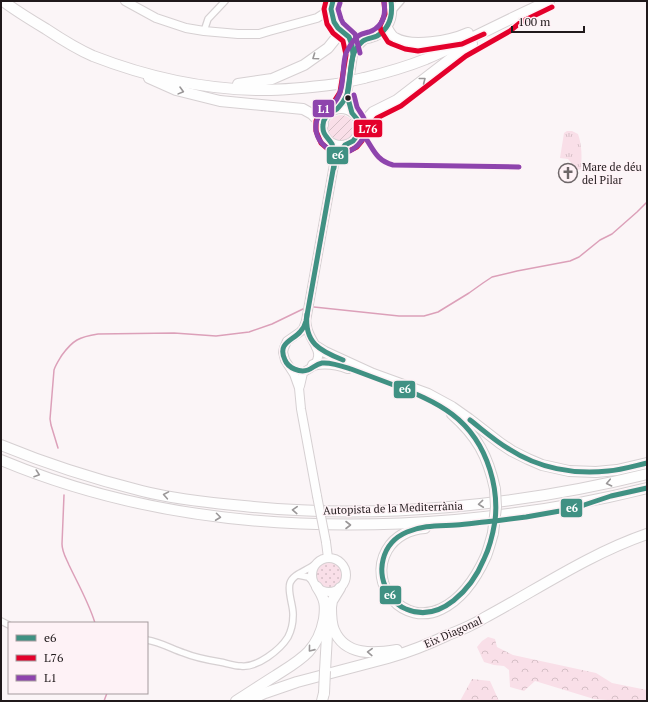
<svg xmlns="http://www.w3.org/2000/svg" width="648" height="702" font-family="'PT Serif',serif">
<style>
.grass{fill:url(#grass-dots)}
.forest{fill:url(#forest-crowns)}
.park{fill:url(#park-tufts)}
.garden{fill:url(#garden-furrows)}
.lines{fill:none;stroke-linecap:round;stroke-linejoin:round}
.stream{stroke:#dca0b9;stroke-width:1.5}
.street-casing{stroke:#d6d0d2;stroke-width:8}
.secondary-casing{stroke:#d6d0d2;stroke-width:10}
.highway-casing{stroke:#d6d0d2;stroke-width:12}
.street{stroke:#fefefe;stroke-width:5.5}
.secondary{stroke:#fefefe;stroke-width:8}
.highway{stroke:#fefefe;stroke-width:10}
.secondary-bridge-casing{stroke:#d6d0d2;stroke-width:10;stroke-linecap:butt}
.highway-bridge-casing{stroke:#d6d0d2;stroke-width:12;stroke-linecap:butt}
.secondary-bridge{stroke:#fefefe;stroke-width:8}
.highway-bridge{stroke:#fefefe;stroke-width:10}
.bus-1-casing{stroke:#fef2f6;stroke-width:8}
.bus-2-casing{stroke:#fef2f6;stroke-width:8}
.bus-3-casing{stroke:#fef2f6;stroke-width:8}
.bus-1{stroke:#409183;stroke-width:5}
.bus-2{stroke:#e4002b;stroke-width:5}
.bus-3{stroke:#8e44ad;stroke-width:5}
.oneway{stroke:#9a9798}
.bus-dot{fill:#20191b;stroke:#fef2f6;stroke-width:1.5}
.labels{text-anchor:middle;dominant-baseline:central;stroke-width:3;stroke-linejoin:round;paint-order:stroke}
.poi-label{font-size:11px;fill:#20191b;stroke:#fef2f6;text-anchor:start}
.street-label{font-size:11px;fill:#20191b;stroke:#fef2f6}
.line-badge{stroke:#fef2f6;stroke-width:1.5}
.badge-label{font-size:11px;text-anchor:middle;font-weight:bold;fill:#fff}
</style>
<defs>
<pattern id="grass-dots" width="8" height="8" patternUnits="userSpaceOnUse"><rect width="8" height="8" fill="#f9dfe8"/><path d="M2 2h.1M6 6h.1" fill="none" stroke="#d5bfc6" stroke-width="1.8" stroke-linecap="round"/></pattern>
<pattern id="forest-crowns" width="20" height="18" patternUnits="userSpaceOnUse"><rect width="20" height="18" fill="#f9dfe8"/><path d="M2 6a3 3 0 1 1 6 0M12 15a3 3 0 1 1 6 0" fill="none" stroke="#d5bfc6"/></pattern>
<pattern id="park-tufts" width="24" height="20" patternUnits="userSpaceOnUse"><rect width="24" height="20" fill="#f9dfe8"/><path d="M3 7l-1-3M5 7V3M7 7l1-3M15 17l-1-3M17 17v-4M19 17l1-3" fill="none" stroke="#d5bfc6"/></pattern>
<pattern id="garden-furrows" width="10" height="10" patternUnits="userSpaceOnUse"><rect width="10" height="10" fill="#f9dfe8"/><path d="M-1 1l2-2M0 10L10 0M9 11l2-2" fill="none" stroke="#d5bfc6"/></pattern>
</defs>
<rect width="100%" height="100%" fill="#fbf5f7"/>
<!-- grass -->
<circle class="grass" cx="329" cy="575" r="13"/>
<!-- forest -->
<g class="forest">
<path d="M 488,637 L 495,639 L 497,647 L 513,655 L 596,673 L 612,683 L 647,690 L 647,701 L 642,700 L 621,701 L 594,699 L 535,681 L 524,691 L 510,687 L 509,670 L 504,666 L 494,665 L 484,662 L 477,647 L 482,641 Z"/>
<path d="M 472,679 L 490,681 L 499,701 L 460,701 Z"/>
</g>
<!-- park -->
<path class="park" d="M 567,131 L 572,131 L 578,134 C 582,145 582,157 581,169 L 577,170 L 568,159 L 560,158 L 564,133 Z"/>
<!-- garden -->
<circle class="garden" cx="341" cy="128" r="13"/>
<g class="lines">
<!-- stream -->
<g class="stream">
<path d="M 314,307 L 399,316 L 424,316 L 438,312 L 469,293 L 483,283 L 492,277 L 517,271 L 570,261 L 579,257 L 600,240 L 612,234 L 637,212 L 647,202"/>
<path d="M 58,448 L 51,425 L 50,419 L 54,370 C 56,364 59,360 62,355 C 73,340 79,337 98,334 L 174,333 L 216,336 L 249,332 L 272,324 L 303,309"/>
<path d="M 64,495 L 62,544 C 62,552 66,558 69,565 C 78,584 89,603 95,623"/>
<path d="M 104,701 L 107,693"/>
</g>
<!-- street casing -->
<g class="street-casing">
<g id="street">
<path d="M 393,10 L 401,1"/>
<path d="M 204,31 L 208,19 L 225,1"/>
<path d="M 298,575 L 308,577 L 313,582"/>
<path d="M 1,621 L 9,625"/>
<path d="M 147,640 C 160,642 172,649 184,653 C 196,658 208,660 220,662 C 226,663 234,666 241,666 C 257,668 280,650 288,637 C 291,631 293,623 293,616 C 294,607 287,592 290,583 C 293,574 306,571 314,565"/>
</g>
</g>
<!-- secondary casing -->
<g class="secondary-casing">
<g id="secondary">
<path d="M 125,1 L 156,18 L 186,28 L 204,31 L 238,34 L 259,34 L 269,31 L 317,18 L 331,9"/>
<path d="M 333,1 C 330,9 331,11 334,19 C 344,54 401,42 391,1"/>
<circle cx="341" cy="127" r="18"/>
<path d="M 338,109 L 347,95 L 353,55 L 359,45 L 364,40"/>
<path d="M 300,386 L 303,373 C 306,370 310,369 313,366 C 325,354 313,344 309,333 C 307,329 307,325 306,321"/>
<path d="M 317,496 L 306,436 L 301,409 L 299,388 L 294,374 L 285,360 L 283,352 L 284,348 L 287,341 L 300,332 L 303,329 L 306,321 L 335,159 L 345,145"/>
<path d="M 326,542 L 328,558"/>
<circle cx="329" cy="575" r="17"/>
</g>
</g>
<!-- highway casing -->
<g class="highway-casing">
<g id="highway">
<path d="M 3,1 C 16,11 31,20 46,29 C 61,39 77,49 93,56 C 147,77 206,90 264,90 C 289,90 313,87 337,84"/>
<path d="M 387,28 C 389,31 391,36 395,38 C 412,48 450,41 468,33"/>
<path d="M 149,78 L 176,90 L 220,101 L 303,109 L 312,114 L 323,125"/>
<path d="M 364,78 C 385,73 406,67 426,59 C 468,41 508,19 549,1"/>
<path d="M 238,84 L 272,79 L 304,65 L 328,48 L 336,38 L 338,28"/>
<path d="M 359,128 L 373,112 L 397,100 L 462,50 L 472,44"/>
<path d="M 317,347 L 325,352 L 373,374 L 428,394 L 452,407 L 469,419 L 500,443 L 512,451 L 528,459 L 542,465 L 569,471 L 596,472 L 617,470 L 647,463"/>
<path d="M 313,365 C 325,362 337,364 348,368"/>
<path d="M 452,414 C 477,436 488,456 495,489"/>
<path d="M 1,445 C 47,464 94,479 142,491 C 174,499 211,503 244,506 C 377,520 517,506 647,474"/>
<path d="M 1,460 C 144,520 301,533 455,520 C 520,514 584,504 647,488"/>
<path d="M 425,528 C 410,529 395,536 387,550 C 367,585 404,627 441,609 C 462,599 477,576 486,556 C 489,548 491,540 493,533"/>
<path d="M 331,608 C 331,615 331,623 334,630 C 345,656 374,654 397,650"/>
<path d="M 330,613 L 332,601 L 340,588"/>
<path d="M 325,671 L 327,635 L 326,623"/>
<path d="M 236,701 C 249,693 262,684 275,676 C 300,660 318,651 324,619 C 326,605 325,599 317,587"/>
<path d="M 247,701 L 265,693 L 297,682 L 388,658 C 409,652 429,644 448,635 C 461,630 473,625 484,618 C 538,589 589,554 647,534"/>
<path d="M 322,701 L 324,693"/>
</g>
</g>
<!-- street -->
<use href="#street" class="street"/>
<!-- secondary -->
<use href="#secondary" class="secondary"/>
<!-- highway -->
<use href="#highway" class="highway"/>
<!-- secondary-bridge casing -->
<g class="secondary-bridge-casing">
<path id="secondary-bridge" d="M 317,496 L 326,542"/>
</g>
<!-- highway-bridge casing -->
<g class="highway-bridge-casing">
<g id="highway-bridge">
<path d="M 337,84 L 364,78"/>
<path d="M 493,533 L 496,507 L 495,489"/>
<path d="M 324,693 L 325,671"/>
</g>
</g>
<!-- secondary-bridge -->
<use href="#secondary-bridge" class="secondary-bridge"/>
<!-- highway-bridge -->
<use href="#highway-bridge" class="highway-bridge"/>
<!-- bus-1 casing -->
<g class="bus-1-casing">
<g id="bus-1">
<path d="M 333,1 L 331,9 L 334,22 L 338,28 L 349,37 L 352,45 L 353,55 L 347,95 L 352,113 L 357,119 L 359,128 L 356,137 L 353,141 L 345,145 L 335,159 L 306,321 C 305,325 303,329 300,332 C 292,341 277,343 285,360 C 288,368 300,373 308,370 C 313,368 316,364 322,363 C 331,362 342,366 351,369 C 364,374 378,379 391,384 C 438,402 474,418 490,470 C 495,486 497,504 495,521"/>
<path d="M 334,168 C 335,160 335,152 332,144 C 328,137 322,135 323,125 C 323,119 328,114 333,111 C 335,110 337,110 338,108 C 341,105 345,99 347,95 C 351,84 349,64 354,53 C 356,49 359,44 363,41 C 367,38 373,38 377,36 C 390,28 393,15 391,1"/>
<path d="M 307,314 C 304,343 320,351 343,360"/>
<path d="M 470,420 C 483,430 495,441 509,449 C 538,468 574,475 608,471 C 621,470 634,466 647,463"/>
<path d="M 495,521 C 493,533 490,547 484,559 C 472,588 441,624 406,609 C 400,607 394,601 390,595 C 375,573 381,543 407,532 C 423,525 439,526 456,525 C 469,524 482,522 495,521 Z"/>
<path d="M 495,521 L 526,517 L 560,511 L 584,505 L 611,496 L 647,488"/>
</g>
</g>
<!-- bus-2 casing -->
<g class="bus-2-casing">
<g id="bus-2">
<path d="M 326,1 L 324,9 L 327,24 L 333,33 L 343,41 L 346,55 L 340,92 L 333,103 L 329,105 L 320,112 L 316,121 L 316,131 L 321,143 L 328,149 L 337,152 L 347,152 L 357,147 L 362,141 L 365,132 L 377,118 L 401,106 L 466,56 L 510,31 L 521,22 L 552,7"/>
<path d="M 384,2 L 385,14 L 380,26 L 381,31 L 388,42 L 392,44 L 405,49 L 418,51 L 462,44 L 484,34"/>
</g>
</g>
<!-- bus-3 casing -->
<g class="bus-3-casing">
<g id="bus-3">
<path d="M 340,3 L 338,9 L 341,19 L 343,23 L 355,34 L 360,53"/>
<path d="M 354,95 C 355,99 356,103 357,107 C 360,113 366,118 366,126 C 366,133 363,140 358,145 C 337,167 304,137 320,114 C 322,111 323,109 326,107 C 329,106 332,105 334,103 C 346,89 341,69 346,53 C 348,49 351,44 354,40 C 359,34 362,34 369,32 C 383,27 386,15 384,2"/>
<path d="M 361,132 C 373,146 374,160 393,165 L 519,167"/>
</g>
</g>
<!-- bus-1 -->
<use href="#bus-1" class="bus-1"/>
<!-- bus-2 -->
<use href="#bus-2" class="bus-2"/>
<!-- bus-3 -->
<use href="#bus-3" class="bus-3"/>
</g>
<!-- one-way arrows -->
<defs><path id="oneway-chevron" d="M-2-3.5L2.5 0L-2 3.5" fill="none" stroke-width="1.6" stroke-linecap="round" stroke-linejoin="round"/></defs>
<g class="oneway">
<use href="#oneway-chevron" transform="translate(315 57) rotate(145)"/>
<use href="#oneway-chevron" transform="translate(423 80) rotate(-38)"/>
<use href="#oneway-chevron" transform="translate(181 91) rotate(15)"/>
<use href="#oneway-chevron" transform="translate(37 474) rotate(19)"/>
<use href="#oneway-chevron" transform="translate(609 483) rotate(168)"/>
<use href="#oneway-chevron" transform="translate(166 495) rotate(-170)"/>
<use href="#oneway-chevron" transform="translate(481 504) rotate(174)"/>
<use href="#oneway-chevron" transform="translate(295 510) rotate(-177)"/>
<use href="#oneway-chevron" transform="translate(218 517) rotate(7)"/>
<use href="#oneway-chevron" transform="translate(348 525)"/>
<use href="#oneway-chevron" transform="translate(311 649) rotate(129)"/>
<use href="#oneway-chevron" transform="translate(370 652) rotate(-178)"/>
</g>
<!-- icons -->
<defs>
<g id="church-ring" transform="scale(1)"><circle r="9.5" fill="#fef2f6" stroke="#6d6668" stroke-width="1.5"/><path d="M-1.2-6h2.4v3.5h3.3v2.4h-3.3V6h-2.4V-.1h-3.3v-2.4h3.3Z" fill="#6d6668"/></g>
</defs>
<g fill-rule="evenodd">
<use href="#church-ring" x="568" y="173"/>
</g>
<!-- markers -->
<circle class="bus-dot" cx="348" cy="98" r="3.5"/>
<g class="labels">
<!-- poi labels -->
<g class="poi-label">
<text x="582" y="167">Mare de déu<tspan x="582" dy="13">del Pilar</tspan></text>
</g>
<!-- street labels -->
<g class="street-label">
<text transform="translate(393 508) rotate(-2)">Autopista de la Mediterrània</text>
<text transform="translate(453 632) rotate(-24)">Eix Diagonal</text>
</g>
</g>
<g class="line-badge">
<rect x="312" y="99" width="23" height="19" rx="4" fill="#8e44ad"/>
<rect x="353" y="119" width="30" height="19" rx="4" fill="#e4002b"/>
<rect x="326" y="146" width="23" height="19" rx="4" fill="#409183"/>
<rect x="393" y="380" width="23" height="19" rx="4" fill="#409183"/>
<rect x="560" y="498" width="23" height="20" rx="4" fill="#409183"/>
<rect x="379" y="585" width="23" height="20" rx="4" fill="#409183"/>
</g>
<g class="badge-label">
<text x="324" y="113">L1</text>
<text x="368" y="133">L76</text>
<text x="338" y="159">e6</text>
<text x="405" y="393">e6</text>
<text x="572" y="512">e6</text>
<text x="390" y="599">e6</text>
</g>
<!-- border -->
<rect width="648" height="702" fill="none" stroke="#20191b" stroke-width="4"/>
<!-- legend -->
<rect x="8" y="622" width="140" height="72" fill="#fef2f6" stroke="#a59b9e"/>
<rect x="16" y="635" width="20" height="6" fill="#409183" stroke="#a59b9e"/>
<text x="44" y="642" font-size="12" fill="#20191b">e6</text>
<rect x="16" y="655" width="20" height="6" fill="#e4002b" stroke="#a59b9e"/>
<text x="44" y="662" font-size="12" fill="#20191b">L76</text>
<rect x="16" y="675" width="20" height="6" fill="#8e44ad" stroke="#a59b9e"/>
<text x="44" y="682" font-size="12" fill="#20191b">L1</text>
<!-- scale -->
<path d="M512 26v6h72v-6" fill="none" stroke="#20191b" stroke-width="2"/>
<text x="518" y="26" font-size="12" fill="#20191b" stroke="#fef2f6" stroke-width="3" paint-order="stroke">100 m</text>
</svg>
